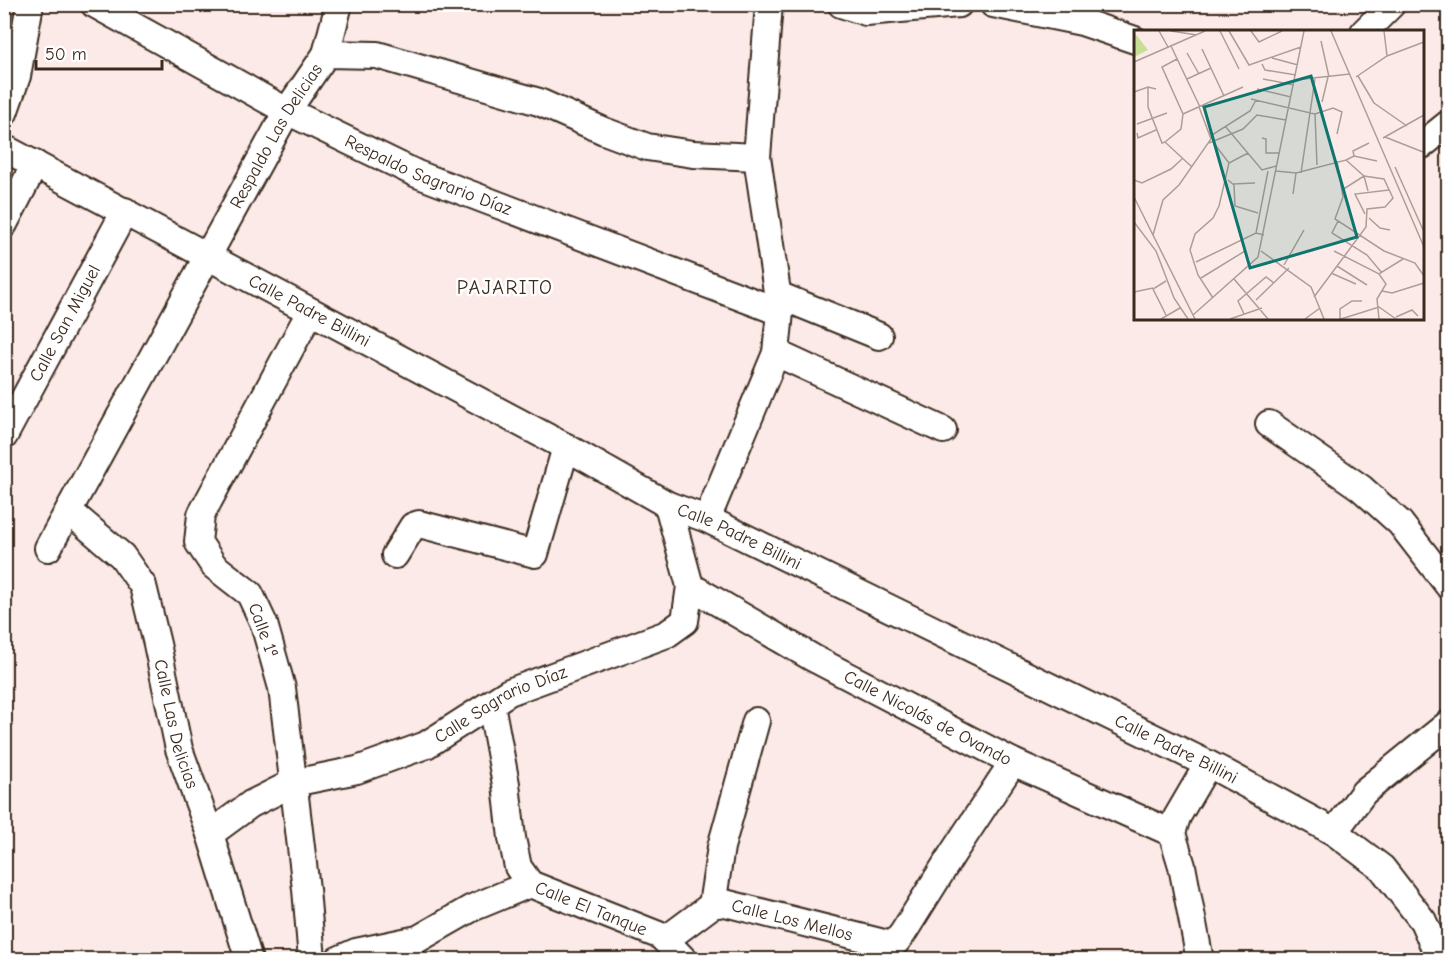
<svg xmlns="http://www.w3.org/2000/svg" width="1453" height="964" font-family="'Comic Neue',sans-serif">
<style>
.lines{fill:none;stroke-linecap:round;stroke-linejoin:round}
.minor-casing{stroke:#3b2a1e;stroke-width:30}
.minor{stroke:#fff;stroke-width:26}
.labels{text-anchor:middle;dominant-baseline:central;stroke-width:5;stroke-linejoin:round;paint-order:stroke}
.street-label{font-size:18px;fill:#3b2a1e;stroke:#fff}
.neighbourhood-label{font-size:20px;letter-spacing:1.5px;fill:#3b2a1e;stroke:#fff}
.inset-road{fill:none;stroke:#ae9d97;stroke-width:1.5}
.view{fill:#0f766e;fill-opacity:0.15;stroke:#0f766e;stroke-width:3}
.inset-edge{fill:none;stroke:#3b2a1e;stroke-width:3}
</style>
<rect width="100%" height="100%" fill="#fbeae8"/>
<filter id="ink" filterUnits="userSpaceOnUse"><feTurbulence type="fractalNoise" baseFrequency=".0167" numOctaves="2"/><feDisplacementMap in="SourceGraphic" scale="12" xChannelSelector="R" yChannelSelector="G"/><feConvolveMatrix kernelMatrix="1 2 1 2 8 2 1 2 1" color-interpolation-filters="sRGB"/></filter>
<g filter="url(#ink)">
<g class="lines">
<!-- minor casing -->
<g class="minor-casing">
<g id="minor">
<path id="s1" d="M 94,4 L 287,111 L 417,174 L 780,312"/>
<path d="M 841,4 L 866,12 L 959,4"/>
<path d="M 993,4 L 1082,22 L 1135,40"/>
<path d="M 1364,32 L 1392,4"/>
<path d="M 326,54 L 339,4"/>
<path d="M 4,113 L 17,76 L 30,4"/>
<path d="M 1422,145 L 1448,124"/>
<path id="s2" d="M 4,148 L 566,447 L 668,505 L 707,519 L 1220,770 L 1334,832 L 1382,868 L 1423,921 L 1440,960"/>
<path d="M 4,224 L 35,164"/>
<path d="M 778,295 L 879,336"/>
<path d="M 310,312 L 201,515 L 198,542 L 214,566 L 250,594 L 264,624 L 282,688 L 306,889 L 312,960"/>
<path d="M 776,353 L 943,430"/>
<path d="M 1269,424 L 1361,488 L 1400,523 L 1448,585"/>
<path id="s3" d="M 4,436 L 125,211"/>
<path id="s4" d="M 69,511 L 122,556 L 143,586 L 157,644 L 179,749 L 210,834 L 249,960"/>
<path d="M 707,519 L 776,353 L 780,312 L 757,157 L 769,4"/>
<path id="s5" d="M 48,548 L 287,111 L 326,54 L 377,55 L 539,102 L 604,131 L 647,147 L 693,154 L 757,157"/>
<path d="M 395,555 L 413,526 L 419,524 L 535,554 L 566,447"/>
<path id="s6" d="M 690,586 L 813,658 L 1013,762 L 1172,833"/>
<path id="s7" d="M 491,704 L 506,784 L 512,838 L 518,867 L 530,884 L 661,936 L 684,960"/>
<path d="M 1334,832 L 1364,792 L 1448,724"/>
<path id="s8" d="M 210,834 L 251,804 L 293,783 L 357,770 L 426,745 L 509,692 L 667,634 L 685,621 L 690,586 L 668,505"/>
<path d="M 712,905 L 721,847 L 756,721"/>
<path id="s9" d="M 665,940 L 712,905 L 725,903 L 888,944 L 896,942 L 903,933 L 953,853 L 1013,762"/>
<path d="M 338,960 L 356,952 L 418,939 L 472,908 L 530,884"/>
<path d="M 1200,960 L 1182,866 L 1172,833 L 1177,817 L 1208,764"/>
</g>
</g>
<!-- minor -->
<use href="#minor" class="minor"/>
</g>
</g>
<g class="labels">
<!-- street labels -->
<g class="street-label">
<text stroke="none"><textPath href="#s5" startOffset="471">Respaldo Las Delicias</textPath></text>
<text stroke="none"><textPath href="#s1" startOffset="376">Respaldo Sagrario Díaz</textPath></text>
<text stroke="none"><textPath href="#s2" startOffset="346">Calle Padre Billini</textPath></text>
<text stroke="none"><textPath href="#s3" startOffset="128">Calle San Miguel</textPath></text>
<text stroke="none"><textPath href="#s2" startOffset="832">Calle Padre Billini</textPath></text>
<text transform="translate(263 630) rotate(70)">Calle 1ª</text>
<text stroke="none"><textPath href="#s8" startOffset="322">Calle Sagrario Díaz</textPath></text>
<text stroke="none"><textPath href="#s6" startOffset="272">Calle Nicolás de Ovando</textPath></text>
<text stroke="none"><textPath href="#s4" startOffset="248">Calle Las Delicias</textPath></text>
<text stroke="none"><textPath href="#s2" startOffset="1318">Calle Padre Billini</textPath></text>
<text stroke="none"><textPath href="#s7" startOffset="252">Calle El Tanque</textPath></text>
<text stroke="none"><textPath href="#s9" startOffset="141">Calle Los Mellos</textPath></text>
</g>
<!-- neighbourhood labels -->
<g class="neighbourhood-label">
<text x="505" y="287">PAJARITO</text>
</g>
</g>
<!-- overview -->
<g transform="translate(1134 30)">
<rect width="290" height="290" fill="#fbeae8"/>
<path d="M 0,2 L 14,20 L 0,27 Z" fill="#c7de94"/>
<path class="inset-road" d="M 25,1 L 34,17M 37,1 L 63,5M 86,1 L 105,39M 95,1 L 115,35 L 167,17M 117,1 L 125,12 L 148,1M 197,1 L 290,217M 250,1 L 253,26M 187,11 L 195,47M 37,16 L 66,77M 68,19 L 90,66M 53,23 L 65,44M 138,28 L 164,35M 43,29 L 28,37 L 49,84M 0,32 L 71,1M 128,34 L 131,40 L 162,45M 224,46 L 240,73 L 273,96M 222,47 L 253,26 L 290,12M 53,49 L 77,38M 129,49 L 160,55M 161,50 L 216,44M 14,57 L 14,77 L 28,113 L 31,112 L 58,137M 123,59 L 157,67M 0,62 L 14,57 L 22,59M 117,69 L 181,84 L 183,135M 188,72 L 194,47M 49,84 L 109,57M 181,84 L 199,78 L 208,82 L 203,104M 3,94 L 33,83M 91,96 L 128,140 L 142,136M 3,103 L 4,108 L 22,100M 78,105 L 116,81 L 122,70M 251,107 L 289,122M 128,108 L 132,109 L 132,123 L 145,123M 249,108 L 290,85M 31,112 L 47,99 L 49,84M 79,112 L 95,133M 75,113 L 109,99 L 123,85 L 152,90M 220,126 L 219,121 L 235,113M 212,130 L 220,126 L 243,131M 203,131 L 209,167 L 201,189 L 250,221 L 281,233 L 290,246M 261,137 L 290,202M 142,141 L 162,143 L 212,130 L 230,146 L 250,149 L 259,168 L 251,177 L 233,179 L 232,197 L 180,267M 167,143 L 181,49M 0,150 L 8,153 L 37,139 L 48,129M 94,150 L 100,155 L 101,176 L 124,183M 99,154 L 121,153M 208,160 L 230,146 L 234,161M 159,164 L 162,143M 0,167 L 61,289M 231,184 L 221,164 L 255,160M 235,188 L 246,198 L 256,200M 204,191 L 198,203 L 233,225 L 248,243M 0,192 L 22,221 L 40,268 L 54,289M 122,203 L 134,141M 19,205 L 29,170 L 45,155 L 77,109 L 65,77M 127,221 L 177,257 L 190,289M 200,221 L 245,244 L 269,229M 62,232 L 122,203 L 130,205M 150,235 L 170,200M 203,236 L 233,255M 197,243 L 222,254M 67,248 L 111,221M 100,249 L 134,289M 248,261 L 258,263 L 290,253M 0,262 L 19,258M 79,268 L 64,245 L 56,220 L 61,204 L 79,188 L 85,176 L 95,133 L 114,123M 122,270 L 155,238M 110,284 L 104,271 L 132,247 L 140,253M 32,285 L 19,259 L 32,251M 59,285 L 124,227 L 170,1M 262,287 L 278,280 L 284,286M 27,289 L 46,278M 96,289 L 128,278M 171,289 L 186,278M 206,289 L 206,279 L 218,271 L 228,271M 207,289 L 245,277 L 262,289M 245,289 L 243,269 L 252,254 L 245,244"/>
<path class="view" d="M 177,46 L 223,207 L 116,238 L 70,77 Z"/>
<rect width="290" height="290" class="inset-edge"/>
</g>
<!-- margin -->
<rect width="1453" height="964" fill="none" stroke="#fff" stroke-width="24"/>
<rect x="12" y="12" width="1429" height="940" fill="none" stroke="#3b2a1e" stroke-width="2" filter="url(#ink)"/>
<!-- scale -->
<path d="M36 60v9h126v-9" fill="none" stroke="#3b2a1e" stroke-width="3"/>
<text x="45" y="60" font-size="18" fill="#3b2a1e" stroke="#ffffff" stroke-width="4.5" paint-order="stroke">50 m</text>
</svg>
